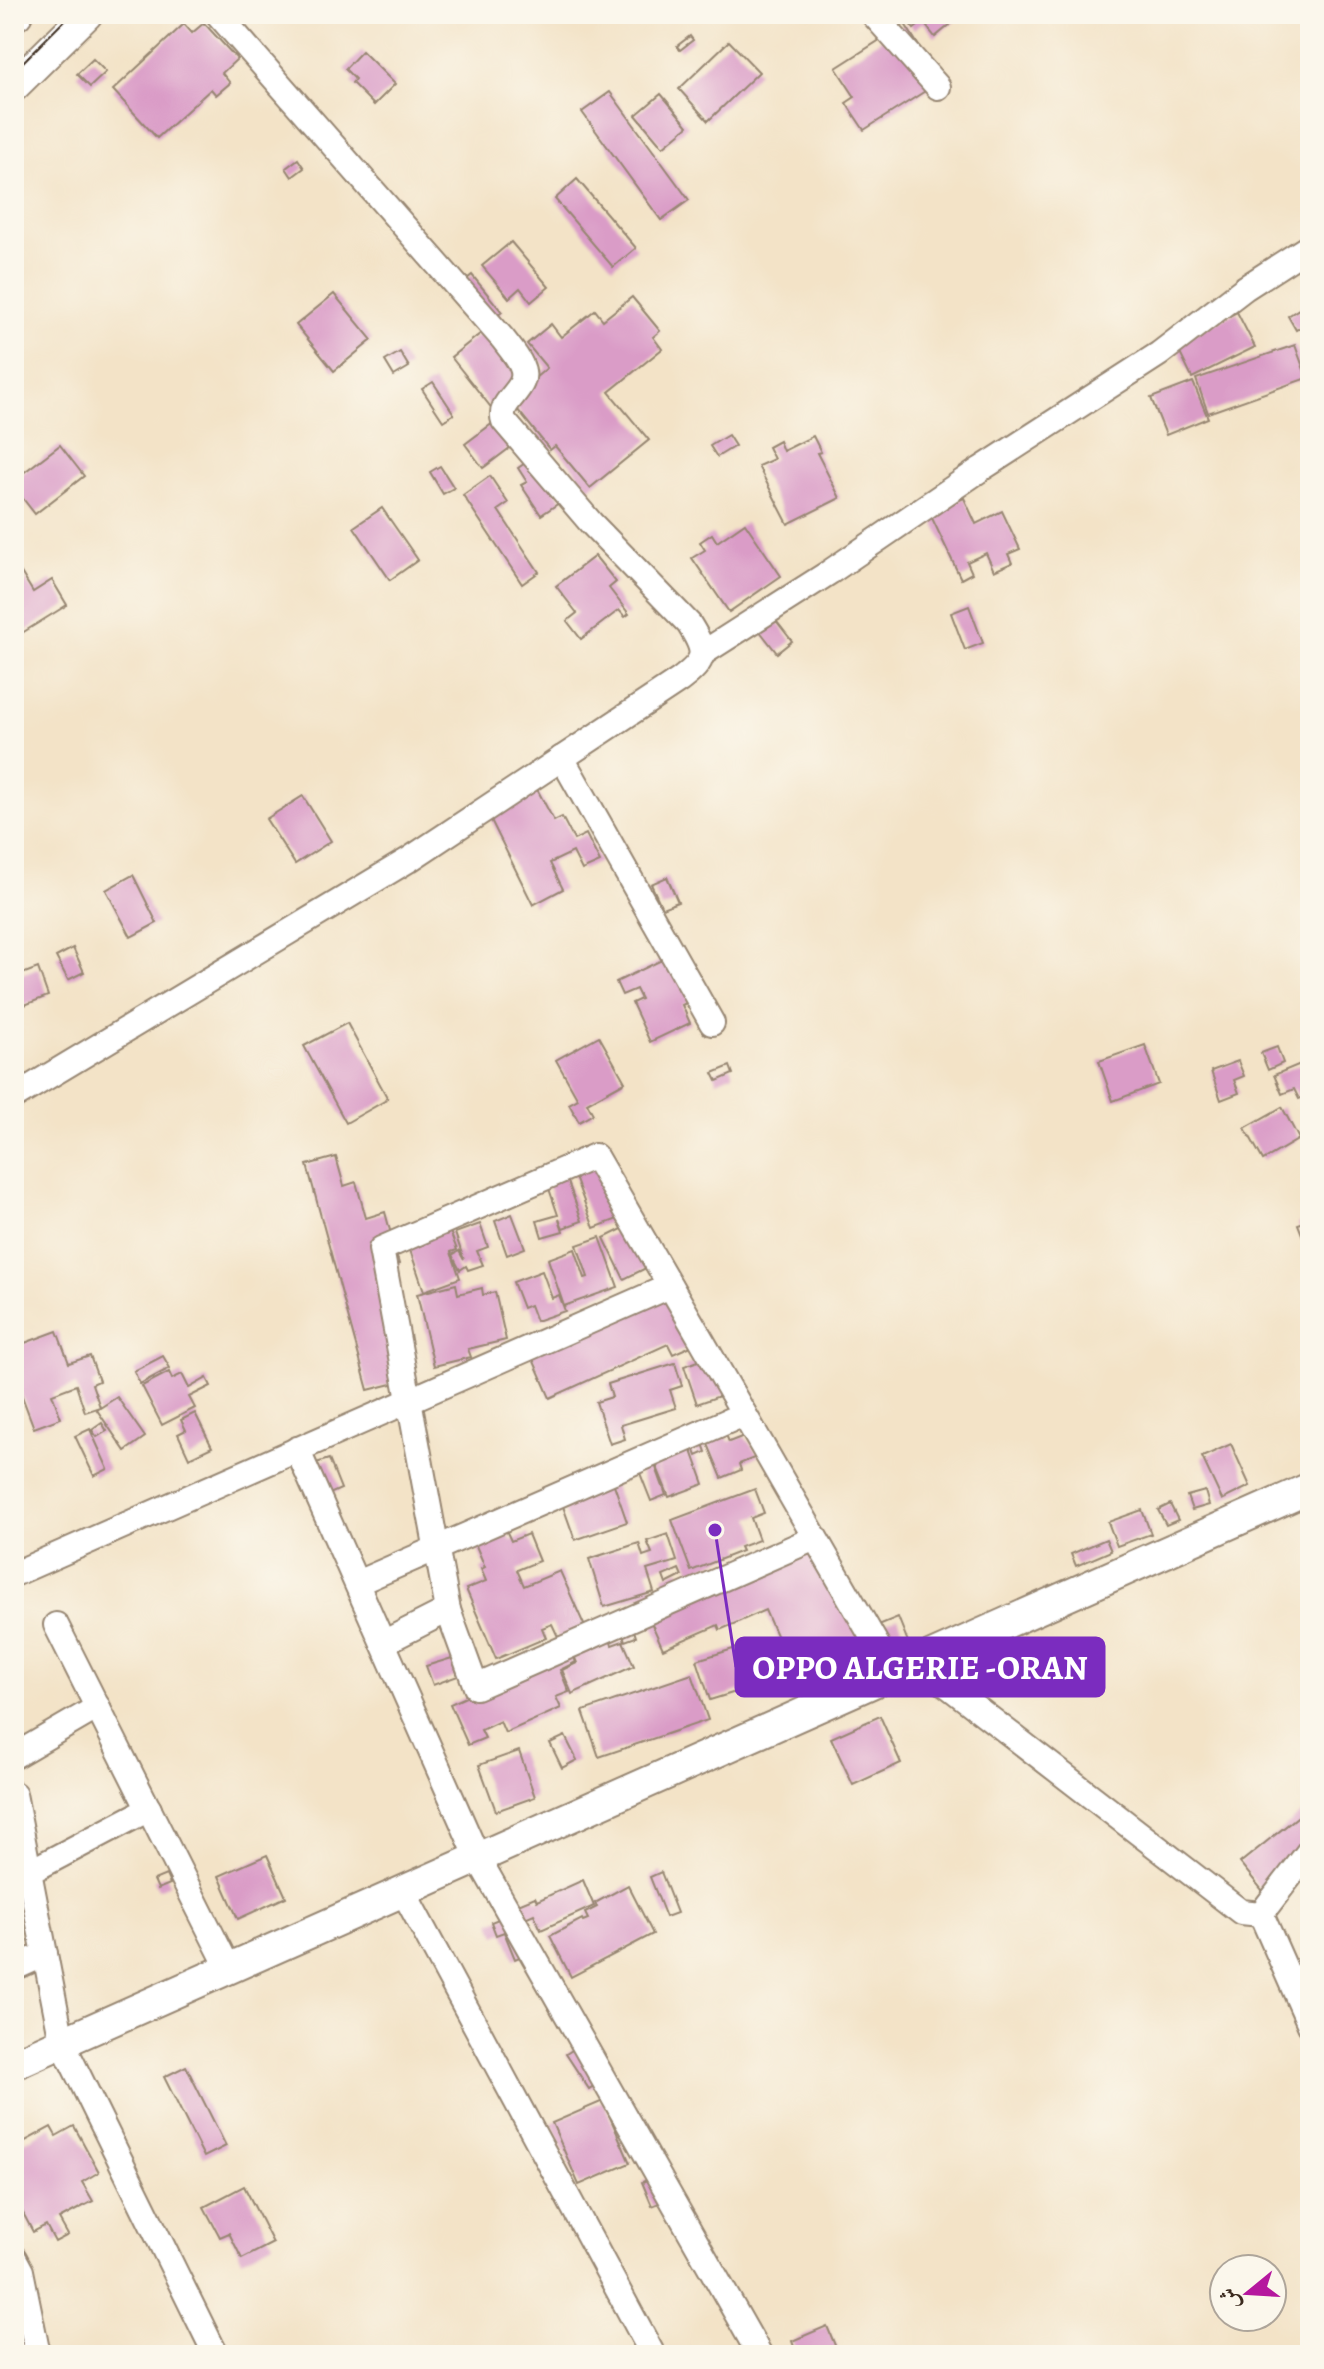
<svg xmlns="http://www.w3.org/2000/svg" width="1324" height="2369" font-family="Alegreya,Amiri,serif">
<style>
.building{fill:#da9cc7}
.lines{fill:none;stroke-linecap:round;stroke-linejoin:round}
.minor-casing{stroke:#978672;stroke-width:28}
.major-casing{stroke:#978672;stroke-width:34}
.minor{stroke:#fff;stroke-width:24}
.major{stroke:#fff;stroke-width:30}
.tram{stroke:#3b2a1e;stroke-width:2}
.leader{fill:none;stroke:#7b2cbf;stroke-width:3}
.callout-dot{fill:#7b2cbf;stroke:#fbf7ec;stroke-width:3}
.callout{fill:#7b2cbf;stroke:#7b2cbf;stroke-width:3}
.callout-label{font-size:34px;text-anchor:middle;font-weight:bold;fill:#fff}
</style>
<rect width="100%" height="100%" fill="#fbf7ec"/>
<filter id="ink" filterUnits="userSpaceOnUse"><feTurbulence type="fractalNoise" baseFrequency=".0125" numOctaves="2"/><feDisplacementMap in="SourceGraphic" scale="16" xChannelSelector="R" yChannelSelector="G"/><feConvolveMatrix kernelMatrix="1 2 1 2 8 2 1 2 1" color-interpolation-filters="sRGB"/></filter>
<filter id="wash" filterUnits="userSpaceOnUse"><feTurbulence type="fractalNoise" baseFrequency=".006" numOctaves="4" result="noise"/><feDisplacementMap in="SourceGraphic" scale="32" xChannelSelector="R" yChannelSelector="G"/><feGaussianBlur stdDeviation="1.8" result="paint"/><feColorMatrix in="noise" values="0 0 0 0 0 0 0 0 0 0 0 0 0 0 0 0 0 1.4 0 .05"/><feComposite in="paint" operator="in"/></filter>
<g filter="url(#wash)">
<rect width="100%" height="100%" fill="#f3e3c7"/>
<g id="blocks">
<!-- building -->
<g class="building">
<path d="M 902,14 L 963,14 L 935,37 L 923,22 L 914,29 Z"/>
<path d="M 204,23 L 237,59 L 222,73 L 230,83 L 216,95 L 211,89 L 157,138 L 113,90 L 184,24 L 192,33 Z"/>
<path d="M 905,24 L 941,81 L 864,130 L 846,103 L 855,97 L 836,68 Z"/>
<path d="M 690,36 L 693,40 L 680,50 L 677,46 Z"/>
<path d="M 729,41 L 759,72 L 708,121 L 679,89 Z"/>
<path d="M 362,51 L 395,84 L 374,105 L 352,83 L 355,79 L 345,69 Z"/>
<path d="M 93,59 L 106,72 L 90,87 L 77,74 Z"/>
<path d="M 610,92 L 689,200 L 661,220 L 582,112 Z"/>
<path d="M 661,94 L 688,126 L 663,147 L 636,115 Z"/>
<path d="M 298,159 L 304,168 L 292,177 L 286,168 Z"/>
<path d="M 577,179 L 636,248 L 613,267 L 555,199 Z"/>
<path d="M 511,242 L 549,287 L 531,302 L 520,288 L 509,298 L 482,266 Z"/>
<path d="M 472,275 L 502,312 L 485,325 L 456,288 Z"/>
<path d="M 334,294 L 372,340 L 334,371 L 296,325 Z"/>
<path d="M 632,297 L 660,331 L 653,337 L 662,349 L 609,392 L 649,440 L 590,488 L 555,446 L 550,450 L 509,399 L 494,411 L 451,357 L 485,330 L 528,384 L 547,368 L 527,344 L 551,324 L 561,337 L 595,310 L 603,320 Z"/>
<path d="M 1299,309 L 1307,323 L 1296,330 L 1288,316 Z"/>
<path d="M 1237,312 L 1255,347 L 1192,378 L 1175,343 Z"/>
<path d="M 1295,345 L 1307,378 L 1208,413 L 1196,379 Z"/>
<path d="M 400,352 L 409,367 L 394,376 L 385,361 Z"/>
<path d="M 433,382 L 454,414 L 443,421 L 422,389 Z"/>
<path d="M 1193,382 L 1208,418 L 1166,435 L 1151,398 Z"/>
<path d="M 501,417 L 519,441 L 483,468 L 465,444 Z"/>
<path d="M 728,435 L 735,446 L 717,457 L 710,446 Z"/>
<path d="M 813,436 L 821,452 L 817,453 L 840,498 L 788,524 L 758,466 L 774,459 L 768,447 L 779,441 L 783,451 Z"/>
<path d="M 60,445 L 84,476 L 35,514 L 14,487 L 14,480 Z"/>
<path d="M 534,457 L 562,501 L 541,515 L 521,485 L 527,482 L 518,468 Z"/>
<path d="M 440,466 L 454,488 L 443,494 L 430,472 Z"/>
<path d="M 490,476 L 508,503 L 498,510 L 539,572 L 522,584 L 463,495 Z"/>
<path d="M 964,498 L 976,524 L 1002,511 L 1020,549 L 1008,554 L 1012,563 L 994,571 L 986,553 L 967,562 L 972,573 L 961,579 L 930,514 Z"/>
<path d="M 382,508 L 418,560 L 390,580 L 354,527 Z"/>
<path d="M 745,523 L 781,576 L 729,612 L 692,558 L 705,550 L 700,542 L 712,534 L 717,542 Z"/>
<path d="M 595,556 L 616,582 L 609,588 L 629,614 L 625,617 L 619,610 L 581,639 L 567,621 L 577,613 L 556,586 Z"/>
<path d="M 17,566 L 33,592 L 52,580 L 67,605 L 22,633 L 14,621 L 14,567 Z"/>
<path d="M 969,606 L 983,643 L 965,650 L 951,613 Z"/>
<path d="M 774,618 L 792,641 L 777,653 L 759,630 Z"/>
<path d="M 537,789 L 554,821 L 562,817 L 574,840 L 586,834 L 600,862 L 582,870 L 573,852 L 550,863 L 563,889 L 533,905 L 488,814 Z"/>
<path d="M 303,796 L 331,841 L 295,864 L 266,819 Z"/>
<path d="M 133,875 L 157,923 L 131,937 L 106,890 Z"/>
<path d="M 667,877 L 678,902 L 662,908 L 651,884 Z"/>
<path d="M 73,948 L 84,972 L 68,980 L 56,957 Z"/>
<path d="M 670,956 L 692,1000 L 682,1005 L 690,1023 L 650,1042 L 632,1003 L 641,999 L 636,989 L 622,995 L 616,982 Z"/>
<path d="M 38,968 L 48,996 L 17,1008 L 14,1001 L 14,977 Z"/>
<path d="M 347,1023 L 388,1099 L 346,1123 L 304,1046 Z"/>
<path d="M 599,1036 L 625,1082 L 587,1103 L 593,1114 L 579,1122 L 569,1104 L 578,1099 L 556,1060 Z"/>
<path d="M 1145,1045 L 1159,1084 L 1113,1101 L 1099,1061 Z"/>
<path d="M 1277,1047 L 1283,1063 L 1268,1070 L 1261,1053 Z"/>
<path d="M 1310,1060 L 1310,1094 L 1299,1099 L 1294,1089 L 1282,1094 L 1274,1075 Z"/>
<path d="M 1238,1061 L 1244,1076 L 1234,1080 L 1239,1093 L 1221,1100 L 1211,1071 Z"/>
<path d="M 730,1066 L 733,1074 L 717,1081 L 713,1073 Z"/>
<path d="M 1282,1107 L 1299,1139 L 1263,1160 L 1245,1128 Z"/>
<path d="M 336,1157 L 344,1186 L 356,1182 L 366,1218 L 385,1212 L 399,1264 L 383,1268 L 412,1379 L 368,1390 L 307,1165 Z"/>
<path d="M 606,1160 L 626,1216 L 594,1228 L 573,1172 Z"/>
<path d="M 563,1168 L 582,1221 L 563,1228 L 559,1219 L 563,1231 L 542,1237 L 537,1221 L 558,1215 L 544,1174 Z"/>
<path d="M 512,1214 L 525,1248 L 507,1255 L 495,1221 Z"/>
<path d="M 1310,1220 L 1310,1255 L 1298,1224 Z"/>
<path d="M 480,1224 L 488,1247 L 477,1251 L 483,1265 L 468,1270 L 466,1266 L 460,1270 L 452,1255 L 459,1251 L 464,1260 L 455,1233 Z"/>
<path d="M 626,1227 L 646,1268 L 624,1279 L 604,1238 Z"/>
<path d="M 449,1229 L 457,1250 L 451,1252 L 460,1278 L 424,1291 L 408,1244 Z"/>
<path d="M 600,1237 L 618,1287 L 564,1306 L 548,1259 L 575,1249 L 585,1278 L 588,1277 L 577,1245 Z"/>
<path d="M 542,1271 L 552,1298 L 559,1295 L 565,1311 L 536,1321 L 530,1305 L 523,1308 L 513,1282 Z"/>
<path d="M 456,1284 L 458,1294 L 482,1288 L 483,1295 L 495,1292 L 506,1340 L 468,1349 L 471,1357 L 434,1366 L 417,1294 Z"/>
<path d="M 673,1287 L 707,1339 L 673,1354 L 668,1344 L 550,1398 L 529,1350 Z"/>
<path d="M 57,1331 L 69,1363 L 90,1356 L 99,1381 L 92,1384 L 100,1407 L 85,1412 L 76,1385 L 52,1394 L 61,1418 L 34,1428 L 14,1375 L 14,1362 L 17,1360 L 14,1347 Z"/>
<path d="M 715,1355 L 728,1393 L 697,1404 L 684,1366 Z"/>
<path d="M 163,1356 L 170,1368 L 140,1384 L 134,1371 Z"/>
<path d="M 675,1363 L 682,1386 L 670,1390 L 676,1408 L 621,1425 L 625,1439 L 610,1444 L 596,1402 L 612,1397 L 608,1384 Z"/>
<path d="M 169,1372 L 172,1379 L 182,1374 L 189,1388 L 207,1378 L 211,1386 L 189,1397 L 195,1408 L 162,1425 L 142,1386 Z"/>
<path d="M 117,1397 L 145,1437 L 125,1451 L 97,1410 Z"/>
<path d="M 195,1413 L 212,1447 L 189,1458 L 178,1434 L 186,1430 L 181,1420 Z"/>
<path d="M 102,1423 L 107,1431 L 97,1437 L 92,1430 Z"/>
<path d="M 90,1429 L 108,1469 L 94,1476 L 75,1436 Z"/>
<path d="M 724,1430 L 729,1442 L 744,1436 L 759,1456 L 739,1464 L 741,1470 L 722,1478 L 705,1437 Z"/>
<path d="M 702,1441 L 706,1452 L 697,1456 L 693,1445 Z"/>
<path d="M 1231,1444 L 1250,1486 L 1222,1500 L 1202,1457 Z"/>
<path d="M 691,1448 L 704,1484 L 669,1497 L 655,1462 Z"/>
<path d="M 329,1459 L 341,1489 L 325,1496 L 313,1464 Z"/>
<path d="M 654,1462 L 666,1495 L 651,1501 L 638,1468 Z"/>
<path d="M 611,1476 L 627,1522 L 575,1540 L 559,1495 Z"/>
<path d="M 755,1489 L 764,1513 L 751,1518 L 759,1540 L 740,1547 L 742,1551 L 691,1571 L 672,1520 Z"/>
<path d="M 1205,1491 L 1209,1505 L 1192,1510 L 1187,1496 Z"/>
<path d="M 1170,1504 L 1178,1520 L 1166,1525 L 1158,1510 Z"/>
<path d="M 1142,1510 L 1151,1534 L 1117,1546 L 1108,1522 Z"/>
<path d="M 505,1528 L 511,1541 L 528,1534 L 539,1561 L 517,1570 L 524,1586 L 560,1571 L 585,1627 L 559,1639 L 552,1624 L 542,1628 L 546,1638 L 496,1659 L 466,1589 L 486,1581 L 481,1569 L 485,1567 L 474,1541 Z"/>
<path d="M 668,1534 L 677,1561 L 647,1570 L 654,1592 L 604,1607 L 589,1559 L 639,1543 L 643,1556 L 652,1553 L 647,1541 Z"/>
<path d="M 821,1535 L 865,1640 L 792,1672 L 765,1610 L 720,1630 L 718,1625 L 663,1649 L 646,1611 Z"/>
<path d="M 1106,1539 L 1111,1551 L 1076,1566 L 1071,1554 Z"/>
<path d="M 679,1569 L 682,1576 L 666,1584 L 663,1576 Z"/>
<path d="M 898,1617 L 912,1652 L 890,1661 L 876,1626 Z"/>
<path d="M 631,1621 L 636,1637 L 625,1641 L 620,1625 Z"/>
<path d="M 607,1632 L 612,1645 L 623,1641 L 634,1666 L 572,1694 L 562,1670 L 577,1663 L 571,1648 Z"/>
<path d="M 743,1646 L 755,1686 L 710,1700 L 697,1660 Z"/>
<path d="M 571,1651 L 576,1662 L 560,1670 L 569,1692 L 556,1697 L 561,1708 L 505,1733 L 500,1721 L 481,1730 L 485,1738 L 468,1745 L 450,1704 Z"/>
<path d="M 452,1658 L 458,1676 L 433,1685 L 426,1666 Z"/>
<path d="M 692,1674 L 708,1720 L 599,1757 L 583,1711 Z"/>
<path d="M 880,1716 L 901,1763 L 853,1785 L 831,1738 Z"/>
<path d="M 565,1736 L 577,1760 L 562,1768 L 550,1743 Z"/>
<path d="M 519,1751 L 535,1797 L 496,1811 L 479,1765 Z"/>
<path d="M 1306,1810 L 1310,1815 L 1310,1833 L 1307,1835 L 1310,1839 L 1266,1895 L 1240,1863 Z"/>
<path d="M 267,1855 L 286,1897 L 238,1919 L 219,1876 Z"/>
<path d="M 661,1872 L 677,1913 L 666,1917 L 650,1877 Z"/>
<path d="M 166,1875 L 170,1884 L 158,1889 L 154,1880 Z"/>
<path d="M 583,1880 L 594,1906 L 541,1930 L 534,1914 L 525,1918 L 518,1904 L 535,1897 L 537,1901 Z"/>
<path d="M 628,1885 L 653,1934 L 571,1977 L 550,1936 L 582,1919 L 583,1921 L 588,1919 L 585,1913 L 597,1907 L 595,1903 Z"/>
<path d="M 518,1911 L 534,1951 L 515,1959 L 504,1932 L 496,1935 L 491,1922 Z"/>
<path d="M 585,2042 L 607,2077 L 589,2089 L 566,2054 Z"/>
<path d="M 186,2066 L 226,2146 L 204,2157 L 164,2077 Z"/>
<path d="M 603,2101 L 630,2163 L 579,2185 L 552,2123 Z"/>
<path d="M 74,2126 L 99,2172 L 82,2182 L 93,2201 L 59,2219 L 68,2235 L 55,2242 L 46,2225 L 33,2232 L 14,2196 L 14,2147 L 51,2127 L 56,2136 Z"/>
<path d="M 657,2176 L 667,2200 L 652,2206 L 642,2182 Z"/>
<path d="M 244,2186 L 273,2243 L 242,2259 L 229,2233 L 220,2237 L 204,2207 Z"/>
<path d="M 827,2326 L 839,2355 L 797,2355 L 792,2341 Z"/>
<path d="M 21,2330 L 25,2355 L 14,2355 L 14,2331 Z"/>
</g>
</g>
</g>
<g filter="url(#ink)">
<use href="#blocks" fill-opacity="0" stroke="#978672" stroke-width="2"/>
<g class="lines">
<!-- minor casing -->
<g class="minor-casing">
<g id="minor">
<path d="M 873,14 L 938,87"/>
<path d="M 703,653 L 830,572 L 981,469 L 1159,354 L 1245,288 L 1310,246"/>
<path d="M 562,758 L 712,1023"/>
<path d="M 14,1097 L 410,859 L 680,680 C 707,659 707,653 689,624 L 591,523 L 504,421 C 496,399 533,390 521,365 C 517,356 509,347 503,339 L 218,14"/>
<path d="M 297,1449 L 478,1858 L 760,2355"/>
<path d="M 815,1538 L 476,1687 L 448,1610 L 381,1249 L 595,1156 C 695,1328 794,1501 893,1673"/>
<path d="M 14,1574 L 670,1286"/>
<path d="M 357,1583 L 744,1414"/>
<path d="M 56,1625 L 228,1967"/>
<path d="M 383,1643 L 448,1610"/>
<path d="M 917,1662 L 1241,1912 L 1261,1914 L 1310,1850"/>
<path d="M 14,1756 L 98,1707"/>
<path d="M 14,1794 L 62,2042 L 216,2355"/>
<path d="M 29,1872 L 149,1809"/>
<path d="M 403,1891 L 653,2355"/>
<path d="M 1261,1914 L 1310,2025"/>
<path d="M 14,1968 L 45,1954"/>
<path d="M 14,2258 L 21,2271 L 38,2355"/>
</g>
</g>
<!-- major casing -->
<g class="major-casing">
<g id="major">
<path d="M 14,16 L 17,14"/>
<path d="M 14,86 L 87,14"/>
<path d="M 14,2064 L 1310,1488"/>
</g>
</g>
<!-- minor -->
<use href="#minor" class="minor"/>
<!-- major -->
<use href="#major" class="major"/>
<!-- tram -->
<path class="tram" d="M 14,71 L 71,14"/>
</g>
</g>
<!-- callouts -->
<path class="leader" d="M715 1530L736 1667"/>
<circle class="callout-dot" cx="715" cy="1530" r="8"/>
<rect class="callout" x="736" y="1638" width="368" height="58" rx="8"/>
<g class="callout-label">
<text x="920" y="1679">OPPO ALGERIE -ORAN</text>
</g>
<!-- margin -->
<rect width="1324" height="2369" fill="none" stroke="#fbf7ec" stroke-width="48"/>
<!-- north arrow -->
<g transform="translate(1248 2293) rotate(252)"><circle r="38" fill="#fbf7ec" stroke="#aea59a" stroke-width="2"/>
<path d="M0-6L14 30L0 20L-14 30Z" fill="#b5179e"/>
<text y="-12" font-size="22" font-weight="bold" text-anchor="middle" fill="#3b2a1e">ش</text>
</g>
</svg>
